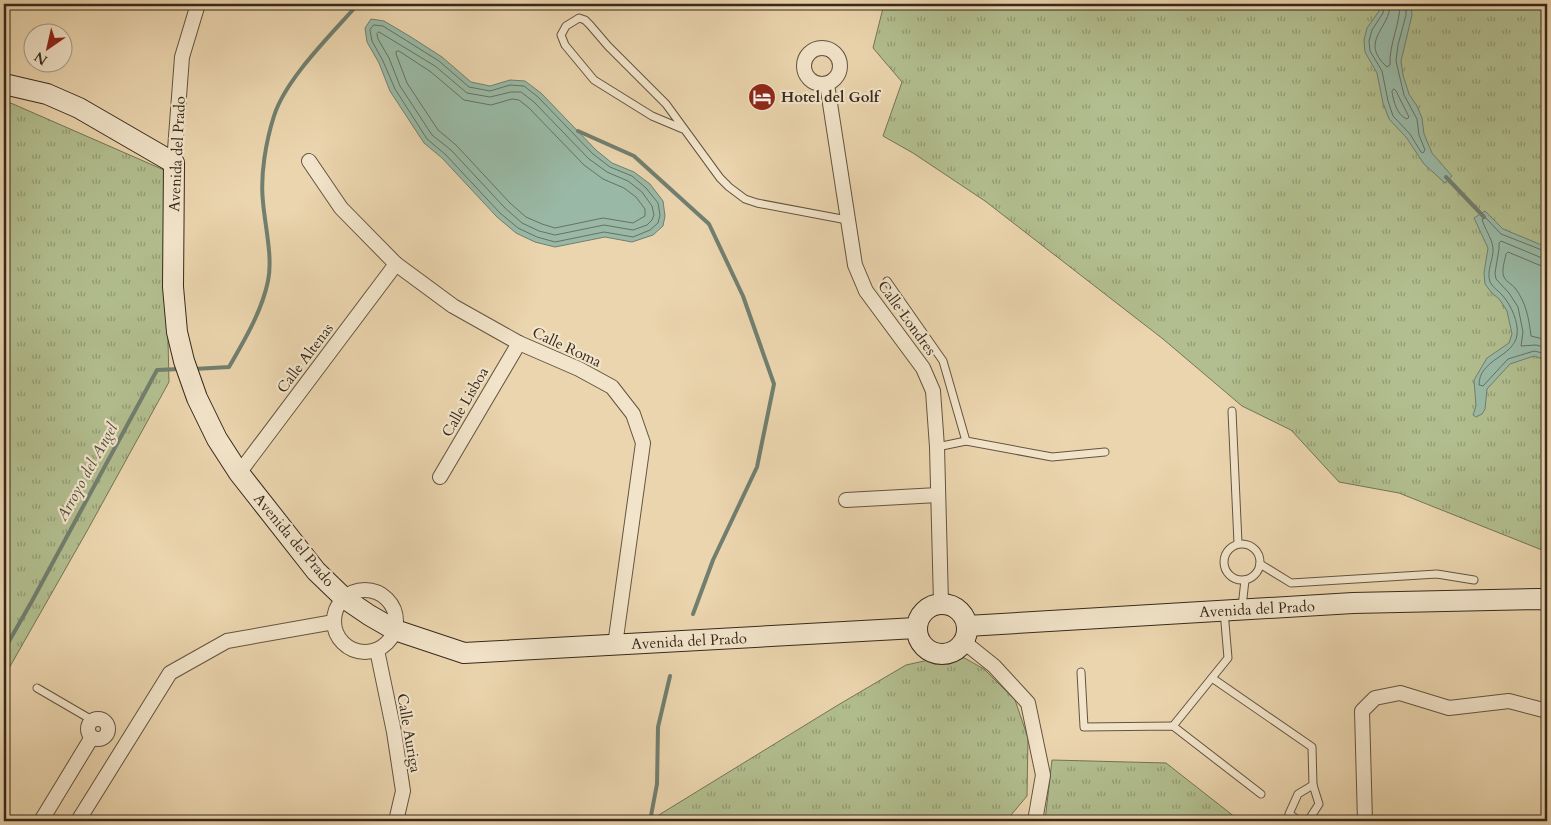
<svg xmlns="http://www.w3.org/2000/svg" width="1551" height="825" font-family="Cardo,serif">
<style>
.grass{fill:url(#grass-tufts);stroke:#747456}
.water{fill:#99b9a6;stroke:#717f6f}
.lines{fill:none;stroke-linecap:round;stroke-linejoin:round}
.shore{stroke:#687161;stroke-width:1}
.stream{stroke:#717f6f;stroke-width:4}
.lane-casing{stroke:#635440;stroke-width:9}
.street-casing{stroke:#635440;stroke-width:16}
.secondary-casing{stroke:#36291c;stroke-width:22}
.lane{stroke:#f2e4ca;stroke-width:7}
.street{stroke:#f2e4ca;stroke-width:14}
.secondary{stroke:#f2e4ca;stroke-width:20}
.labels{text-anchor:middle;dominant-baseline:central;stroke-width:4.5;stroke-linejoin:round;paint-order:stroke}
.poi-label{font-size:15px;font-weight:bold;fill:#36291c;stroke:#f2e4ca;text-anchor:start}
.street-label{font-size:15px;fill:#36291c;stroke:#f2e4ca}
.water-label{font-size:16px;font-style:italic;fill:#4f4d3e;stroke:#f2e4ca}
</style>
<defs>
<pattern id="grass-tufts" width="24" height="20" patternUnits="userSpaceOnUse" patternTransform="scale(1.25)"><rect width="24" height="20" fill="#b2be8f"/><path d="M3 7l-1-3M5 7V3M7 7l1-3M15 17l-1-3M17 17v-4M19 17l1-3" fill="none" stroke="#929a74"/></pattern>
</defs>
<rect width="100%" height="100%" fill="#ebd5ae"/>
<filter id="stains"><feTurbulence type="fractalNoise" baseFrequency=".004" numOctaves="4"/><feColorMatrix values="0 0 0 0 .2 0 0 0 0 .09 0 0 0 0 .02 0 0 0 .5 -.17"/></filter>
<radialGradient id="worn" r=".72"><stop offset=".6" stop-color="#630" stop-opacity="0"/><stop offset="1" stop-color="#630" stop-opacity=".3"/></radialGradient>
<!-- grass -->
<g class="grass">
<path d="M 884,4 L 1547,4 L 1547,552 L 1399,493 L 1339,482 L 1291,430 L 1242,406 L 1163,339 L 985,201 L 913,153 L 883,136 L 902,82 L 873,48 Z"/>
<path d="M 4,101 L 13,104 L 164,170 L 169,382 L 87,531 L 4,677 Z"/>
<path d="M 961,656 L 984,669 L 1015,700 L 1028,738 L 1027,796 L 1006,821 L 649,821 L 838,705 L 906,665 L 933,659 Z"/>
<path d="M 1052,760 L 1166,763 L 1240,821 L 1045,821 Z"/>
</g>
<!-- water -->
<g class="water">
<path d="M 1379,4 L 1411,4 L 1412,15 L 1401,61 L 1403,75 L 1409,94 L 1417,106 L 1422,118 L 1424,134 L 1432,153 L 1452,176 L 1445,183 L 1424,164 L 1406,137 L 1389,119 L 1383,103 L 1377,73 L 1365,52 L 1364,40 L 1367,28 L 1379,11 Z"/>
<path d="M 371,19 L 384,21 L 411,37 L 442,57 L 471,82 L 490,86 L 510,80 L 525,81 L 541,93 L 596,150 L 612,163 L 634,172 L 650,184 L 663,201 L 665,216 L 663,226 L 653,235 L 632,242 L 605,237 L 555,247 L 535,242 L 516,233 L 497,217 L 442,158 L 424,143 L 390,91 L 379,63 L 367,42 L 365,28 Z"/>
<path d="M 1485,211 L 1503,229 L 1544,246 L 1547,249 L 1547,360 L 1534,356 L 1510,364 L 1487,389 L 1485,409 L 1482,414 L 1476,417 L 1473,415 L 1476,406 L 1474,380 L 1487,358 L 1509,343 L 1512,334 L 1507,311 L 1500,300 L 1491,292 L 1485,284 L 1484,273 L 1488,248 L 1474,218 Z"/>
</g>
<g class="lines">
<!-- shore -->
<g class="shore">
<path d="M 1384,4 L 1383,13 L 1372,30 L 1369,41 L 1370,51 L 1382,71 L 1388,101 L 1393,116 L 1410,134 L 1421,152 L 1423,153 L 1425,150 L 1419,135 L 1417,119 L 1404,95 L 1396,61 L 1398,45 L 1406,15 L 1406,4"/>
<path d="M 1390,4 C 1391,28 1358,41 1387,67 L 1390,65 C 1389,44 1400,25 1400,4"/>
<path d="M 374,25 L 383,26 L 439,61 L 469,87 L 490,91 L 510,85 L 524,86 L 538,97 L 593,154 L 610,167 L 632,176 L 646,188 L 658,203 L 660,215 L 658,223 L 650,230 L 633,237 L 604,232 L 555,242 L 537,237 L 518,228 L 500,213 L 446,155 L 427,139 L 395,89 L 383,61 L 372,41 L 370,30 Z"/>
<path d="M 379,32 L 435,66 L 467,93 L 490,97 L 511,92 L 521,92 L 534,102 L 589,159 L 607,172 L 628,181 L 642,192 L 652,206 L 654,215 L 652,220 L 647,225 L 633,230 L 604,225 L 555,235 L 539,231 L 522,223 L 505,208 L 451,150 L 432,135 L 400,86 L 389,58 L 378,39 L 377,34 Z"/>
<path d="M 399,51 L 431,72 L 464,100 L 491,105 L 512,99 L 519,100 L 529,108 L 584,165 L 603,179 L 624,188 L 636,197 L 645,209 L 645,216 L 633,223 L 603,218 L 555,228 L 542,224 L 526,217 L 510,203 L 456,145 L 438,130 L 407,83 L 396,54 L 396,52 Z"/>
<path d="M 1394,89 L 1396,91 L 1409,117 L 1407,119 C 1397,115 1394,103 1392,92 Z"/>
<path d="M 1547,252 L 1501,234 L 1486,218 L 1482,219 C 1484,228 1492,238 1493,248 C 1494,259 1486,270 1490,282 C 1493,288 1499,291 1503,296 C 1511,305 1519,323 1517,335 C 1514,357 1479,359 1479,385 L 1483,386 L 1508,359 L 1534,351 L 1547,354"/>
<path d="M 1547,258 L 1542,258 L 1501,241 L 1499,243 L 1499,249 L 1495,273 L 1496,279 L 1509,293 L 1518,307 L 1523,332 L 1521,346 L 1536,345 L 1547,348"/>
<path d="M 1547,266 L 1539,265 L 1508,252 L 1506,254 C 1505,260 1501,271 1504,277 C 1506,282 1512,284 1515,288 C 1526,302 1529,319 1531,336 L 1547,340"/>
</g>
<!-- stream -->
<g class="stream">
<path d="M 578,131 L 634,156 L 709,224 L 743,296 L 774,384 L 757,467 L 713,560 L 693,614"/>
<path d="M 1446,177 L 1484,217"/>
<path d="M 194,369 L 229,367 C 244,341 262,311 268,281 C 273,258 265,226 263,202 C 260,175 266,141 274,116 C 286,78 332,34 358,4"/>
<path d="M 4,650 L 32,601 L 157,370 L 180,369"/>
<path d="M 650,821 L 657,784 L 658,727 L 670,676"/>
</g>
<!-- lane casing -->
<g class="lane-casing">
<g id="lane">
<path d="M 683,129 L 652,116 L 594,80 L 565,45 L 561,35 L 566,26 L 579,18 L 585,20 L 590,25 L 608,46 L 666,104 L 720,178 L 729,187 L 745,199 L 757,203 L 847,220"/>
<path d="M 887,281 L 943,361 L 966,441 L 1052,457 L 1105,452"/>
<path d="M 1232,411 L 1238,543"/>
<path d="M 937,447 L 966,441"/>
<circle cx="1242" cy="562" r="18"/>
<path d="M 1260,564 L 1291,583 L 1437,574 L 1474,580"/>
<path d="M 1242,607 L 1245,580"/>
<path d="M 1081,672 L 1084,727 L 1173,726 L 1261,794"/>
<path d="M 1212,678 L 1312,747 L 1313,785 L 1319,804 L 1308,821"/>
<path d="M 37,688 L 92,720"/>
<path d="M 1173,726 L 1228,658 L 1224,611"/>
<path d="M 1300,821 L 1289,814 L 1298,794 L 1313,785"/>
</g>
</g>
<!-- street casing -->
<g class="street-casing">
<g id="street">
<circle cx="822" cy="66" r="18"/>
<path d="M 827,84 L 855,265 L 866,291 L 923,368 L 933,391 L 937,447 L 941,603"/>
<path d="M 309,161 L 341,208 L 396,264 L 453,306 L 519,343 L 579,369 L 612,387 L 633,414 L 643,443 L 615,645"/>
<path d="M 174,163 L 182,57 L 198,4"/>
<path d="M 239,473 L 396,264"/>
<path d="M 440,477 L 519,343"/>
<path d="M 846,500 L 938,495"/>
<circle cx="365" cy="621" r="31"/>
<path d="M 964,642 L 994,666 L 1028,703 L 1043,775 L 1035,821"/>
<path d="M 377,650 L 394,732 L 403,791 L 396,821"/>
<circle cx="98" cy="729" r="10"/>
<path d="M 41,821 L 92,737"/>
<path d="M 78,821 L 170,673 L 227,641 L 334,622"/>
<path d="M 1365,821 L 1362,711 L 1375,698 L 1400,693 L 1449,708 L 1509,701 L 1547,711"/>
</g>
</g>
<!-- secondary casing -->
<g class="secondary-casing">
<g id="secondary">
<path d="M 4,84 L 47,94 L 79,108 L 174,163 L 173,287 L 177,332 L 184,361 L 197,398 L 217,439 L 239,473 L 316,571 L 344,598 L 369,615 L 395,630 L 464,653 L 916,628"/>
<circle cx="942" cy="629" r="25"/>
<path d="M 967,626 L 1353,603 L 1538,599 L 1547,600"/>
</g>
</g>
<!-- lane -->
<use href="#lane" class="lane"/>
<!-- street -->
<use href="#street" class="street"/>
<!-- secondary -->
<use href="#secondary" class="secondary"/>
</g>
<!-- icons -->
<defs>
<g id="hotel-disc" transform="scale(1.4375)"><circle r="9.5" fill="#8f2418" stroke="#f2e4ca"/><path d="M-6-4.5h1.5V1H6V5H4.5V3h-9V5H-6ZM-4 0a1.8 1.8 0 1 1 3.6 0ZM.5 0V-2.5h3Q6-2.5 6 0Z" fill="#fff"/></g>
</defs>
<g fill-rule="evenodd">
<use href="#hotel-disc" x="762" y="97"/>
</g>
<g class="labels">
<!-- poi labels -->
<g class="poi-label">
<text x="781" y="97">Hotel del Golf</text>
</g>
<!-- street labels -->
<g class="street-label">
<text transform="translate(177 154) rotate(-87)">Avenida del Prado</text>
<text transform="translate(907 318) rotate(54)">Calle Londres</text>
<text transform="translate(567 347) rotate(25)">Calle Roma</text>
<text transform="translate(305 358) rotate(-53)">Calle Altenas</text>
<text transform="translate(465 402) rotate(-60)">Calle Lisboa</text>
<text transform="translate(294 540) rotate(50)">Avenida del Prado</text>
<text transform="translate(1257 609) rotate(-3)">Avenida del Prado</text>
<text transform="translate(689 641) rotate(-3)">Avenida del Prado</text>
<text transform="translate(409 733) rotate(80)">Calle Auriga</text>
</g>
<!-- water labels -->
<g class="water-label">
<text transform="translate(87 472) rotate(-61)">Arroyo del Angel</text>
</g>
</g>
<!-- margin -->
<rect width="1551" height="825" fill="none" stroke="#ebd5ae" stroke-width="20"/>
<rect x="5" y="5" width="1541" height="815" fill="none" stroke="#36291c" stroke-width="2.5"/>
<rect x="10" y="10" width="1531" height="805" fill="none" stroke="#36291c"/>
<!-- north arrow -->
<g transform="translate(48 48) rotate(214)"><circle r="24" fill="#f2e4ca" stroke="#a79984"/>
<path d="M0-4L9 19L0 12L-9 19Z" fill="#8f2418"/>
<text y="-8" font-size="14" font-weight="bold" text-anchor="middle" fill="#36291c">N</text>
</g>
<rect width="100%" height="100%" filter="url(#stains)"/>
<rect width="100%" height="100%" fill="url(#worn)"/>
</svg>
